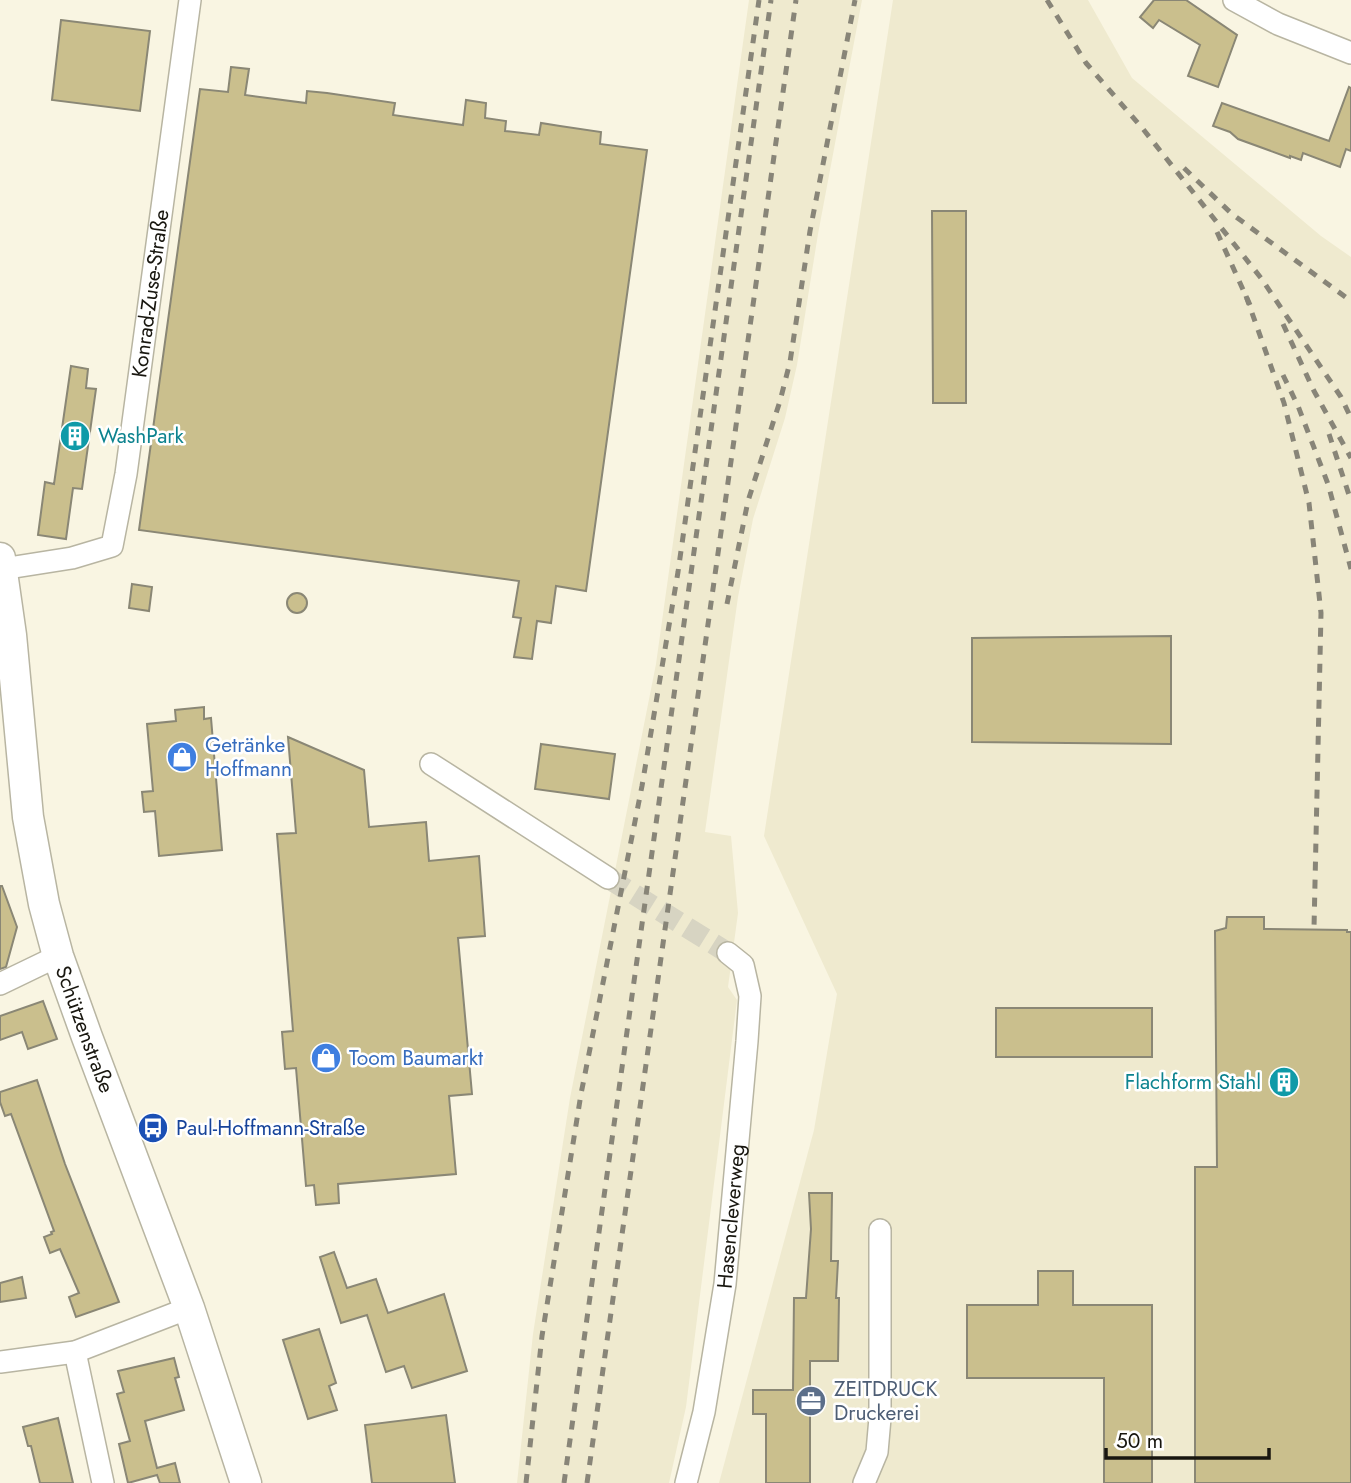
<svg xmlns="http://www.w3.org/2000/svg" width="1351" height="1483" font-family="Jost,sans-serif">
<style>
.built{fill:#efeacf}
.building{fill:#cabf8d;stroke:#8a8775;stroke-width:2}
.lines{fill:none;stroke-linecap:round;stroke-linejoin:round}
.street-tunnel{stroke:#d7d4c2;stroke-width:21;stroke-dasharray:21 10;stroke-linecap:butt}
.street-casing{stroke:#b8b5a2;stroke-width:24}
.secondary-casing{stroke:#b8b5a2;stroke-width:33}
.street{stroke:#fff;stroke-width:21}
.secondary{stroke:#fff;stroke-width:30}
.rail{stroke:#888578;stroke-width:5;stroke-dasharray:9 9;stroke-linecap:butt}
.labels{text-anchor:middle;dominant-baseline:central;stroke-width:5;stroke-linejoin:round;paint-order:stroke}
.street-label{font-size:21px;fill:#18160f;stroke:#fff}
.culture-label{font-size:21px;fill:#0d838f;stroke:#fff;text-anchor:start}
.shop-label{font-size:21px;fill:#366cbe;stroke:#fff;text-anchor:start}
.transit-label{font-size:21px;fill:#164399;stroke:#fff;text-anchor:start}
.service-label{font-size:21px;fill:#4e5e75;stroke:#fff;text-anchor:start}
</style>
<rect width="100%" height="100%" fill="#f9f5e2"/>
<!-- built -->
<g class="built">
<path d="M 749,0 L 862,0 L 818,234 L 797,365 L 785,418 L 753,519 L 738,597 L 705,832 L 731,836 L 738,913 L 728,987 L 737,1000 L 686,1407 L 669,1483 L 517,1483 L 533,1334 L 570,1098 L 656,664 Z"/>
<path d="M 893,0 L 1088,0 L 1132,78 L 1321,236 L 1351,257 L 1351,1483 L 719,1483 L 814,1130 L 837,994 L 764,836 Z"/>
</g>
<!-- building -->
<g class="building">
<path d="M 1154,0 L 1186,0 L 1237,35 L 1218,87 L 1188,76 L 1200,45 L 1159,20 L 1153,28 L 1140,17 Z"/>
<path d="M 61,20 L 150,31 L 140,111 L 52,100 Z"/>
<path d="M 231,67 L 249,69 L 245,95 L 306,103 L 307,91 L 327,93 L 395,103 L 393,115 L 463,125 L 466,100 L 486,103 L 485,118 L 506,121 L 505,131 L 539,135 L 541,123 L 560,126 L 601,132 L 600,144 L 647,150 L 586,591 L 556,586 L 551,623 L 537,621 L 532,659 L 514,657 L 521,618 L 513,617 L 519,581 L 139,530 L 200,89 L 228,92 Z"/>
<path d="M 1349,87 L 1351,88 L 1351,151 L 1346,149 L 1340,167 L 1303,153 L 1301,160 L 1290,156 L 1290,158 L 1238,139 L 1230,132 L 1213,126 L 1222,103 L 1329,141 Z"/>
<path d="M 932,211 L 966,211 L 966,403 L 933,403 Z"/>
<path d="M 71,366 L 88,369 L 86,388 L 96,389 L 82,489 L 73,488 L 66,539 L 38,535 L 45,482 L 54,484 Z"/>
<path d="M 132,584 L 152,587 L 149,611 L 129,608 Z"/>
<circle cx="297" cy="603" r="10"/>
<path d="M 1171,636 L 1171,744 L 972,742 L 972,638 Z"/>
<path d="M 204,707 L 204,719 L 211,718 L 222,850 L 159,856 L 155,811 L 144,812 L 142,792 L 153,791 L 147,724 L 176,721 L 175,710 Z"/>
<path d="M 288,737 L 364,770 L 369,827 L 426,822 L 429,861 L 479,856 L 485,936 L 458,938 L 472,1094 L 449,1096 L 456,1174 L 338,1184 L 339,1203 L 316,1205 L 314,1185 L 306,1186 L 296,1068 L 285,1069 L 282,1032 L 293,1031 L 277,834 L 296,833 Z"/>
<path d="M 541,744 L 615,754 L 609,799 L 535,789 Z"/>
<path d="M 0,886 L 2,886 L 17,927 L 6,967 L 0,969 Z"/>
<path d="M 1227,917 L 1264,917 L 1264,929 L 1347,930 L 1347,932 L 1351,932 L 1351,1483 L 1195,1483 L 1195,1167 L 1217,1167 L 1215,931 L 1226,928 Z"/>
<path d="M 43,1001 L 57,1039 L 28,1049 L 22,1032 L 0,1040 L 0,1016 Z"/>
<rect x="996" y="1008" width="156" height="49"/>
<path d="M 37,1080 L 65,1164 L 119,1302 L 76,1317 L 69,1297 L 79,1293 L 60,1249 L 50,1253 L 44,1237 L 52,1234 L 51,1232 L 54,1231 L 11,1114 L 5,1116 L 0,1102 L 0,1092 Z"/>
<path d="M 809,1193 L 832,1193 L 831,1261 L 838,1261 L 836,1298 L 839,1298 L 838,1361 L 810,1361 L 810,1483 L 766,1483 L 766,1414 L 753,1414 L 753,1390 L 793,1390 L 794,1298 L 806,1298 L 811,1229 Z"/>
<path d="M 334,1252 L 347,1288 L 376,1279 L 388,1313 L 444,1294 L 467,1371 L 412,1388 L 404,1366 L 386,1372 L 367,1315 L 341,1323 L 320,1257 Z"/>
<path d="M 1038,1271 L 1073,1271 L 1073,1305 L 1152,1305 L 1152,1483 L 1104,1483 L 1104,1378 L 967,1378 L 967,1305 L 1038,1305 Z"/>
<path d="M 22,1277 L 26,1298 L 0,1302 L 0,1283 Z"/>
<path d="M 319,1329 L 336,1383 L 329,1386 L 337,1410 L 308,1419 L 283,1340 Z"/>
<path d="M 174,1358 L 179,1377 L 175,1378 L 184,1410 L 145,1421 L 157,1468 L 175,1463 L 180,1483 L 160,1483 L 157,1475 L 128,1483 L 119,1444 L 130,1441 L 117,1394 L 124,1392 L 118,1371 Z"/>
<path d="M 446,1415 L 455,1483 L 372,1483 L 365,1425 Z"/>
<path d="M 58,1418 L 73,1483 L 40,1483 L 31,1446 L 28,1446 L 23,1427 Z"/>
</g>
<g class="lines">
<!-- street-tunnel -->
<path class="street-tunnel" d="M 608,878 L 728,953"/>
<!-- street casing -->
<g class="street-casing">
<g id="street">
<path d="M 1234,0 L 1278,24 L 1351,53"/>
<path id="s1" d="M 2,569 L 72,558 L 112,546 L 126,474 L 190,0"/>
<path d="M 431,764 L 608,878"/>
<path d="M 0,984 L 58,956"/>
<path d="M 75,1352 L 103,1483"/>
<path d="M 0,1362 L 75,1352 L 189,1308"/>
<path id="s2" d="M 686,1483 L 704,1412 L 725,1284 L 747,1041 L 750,996 L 743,965 L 728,953"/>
<path d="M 864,1483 L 877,1452 L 880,1418 L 880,1230"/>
</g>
</g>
<!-- secondary casing -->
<g class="secondary-casing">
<g id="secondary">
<path id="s3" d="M 0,558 L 11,635 L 28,817 L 44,904 L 58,956 L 87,1037 L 189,1308 L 246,1483"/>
</g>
</g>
<!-- street -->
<use href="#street" class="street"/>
<!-- secondary -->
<use href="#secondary" class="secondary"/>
<!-- rail -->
<g class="rail">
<path d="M 1047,0 L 1086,63 L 1143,129 L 1261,278 L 1341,397 L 1351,418"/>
<path d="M 1184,168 L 1232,214 L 1351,301"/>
<path d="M 1217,232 L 1250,305"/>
<path d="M 1246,296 L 1284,403 L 1309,503 L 1321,613 L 1314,928"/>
<path d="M 1283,324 L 1314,391 L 1351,458"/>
<path d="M 1283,375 L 1298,406 L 1328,484 L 1351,569"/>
<path d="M 1329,434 L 1351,501"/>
<path d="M 727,604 L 748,501 L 780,401 L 790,362 L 810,231 L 855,0"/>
<path d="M 526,1483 L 542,1336 L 581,1094 L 642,786 L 678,572 L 759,0"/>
<path d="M 564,1483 L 771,0"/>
<path d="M 587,1483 L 796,0"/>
</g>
</g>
<!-- icons -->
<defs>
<g id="building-disc" transform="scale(1.575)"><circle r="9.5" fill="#0f9aa8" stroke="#fff"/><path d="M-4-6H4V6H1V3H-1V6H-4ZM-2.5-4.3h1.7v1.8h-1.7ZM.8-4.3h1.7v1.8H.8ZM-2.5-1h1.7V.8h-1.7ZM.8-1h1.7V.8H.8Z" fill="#fff"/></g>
<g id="shop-disc" transform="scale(1.575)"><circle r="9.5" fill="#3f7fe0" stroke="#fff"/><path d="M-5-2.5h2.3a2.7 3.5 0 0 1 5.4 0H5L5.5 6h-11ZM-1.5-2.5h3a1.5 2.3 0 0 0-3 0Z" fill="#fff"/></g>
<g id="bus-disc" transform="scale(1.575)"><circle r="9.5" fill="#1a4fb4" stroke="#fff"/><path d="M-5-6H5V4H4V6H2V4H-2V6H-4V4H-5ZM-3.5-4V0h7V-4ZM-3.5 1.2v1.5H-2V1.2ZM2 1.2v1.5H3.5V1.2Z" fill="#fff"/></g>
<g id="office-disc" transform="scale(1.575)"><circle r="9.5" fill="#5c6f8a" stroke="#fff"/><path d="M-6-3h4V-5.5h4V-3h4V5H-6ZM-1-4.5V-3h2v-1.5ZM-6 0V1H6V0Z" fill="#fff"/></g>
</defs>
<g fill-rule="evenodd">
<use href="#building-disc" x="75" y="436"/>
<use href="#shop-disc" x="182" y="757"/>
<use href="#shop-disc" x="326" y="1058"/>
<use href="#building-disc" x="1284" y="1082"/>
<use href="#bus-disc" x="153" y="1128"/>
<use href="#office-disc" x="811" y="1401"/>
</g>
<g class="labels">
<!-- street labels -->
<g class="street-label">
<text stroke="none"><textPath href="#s1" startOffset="368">Konrad-Zuse-Straße</textPath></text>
<text stroke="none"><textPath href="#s3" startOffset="481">Schützenstraße</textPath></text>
<text stroke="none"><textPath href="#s2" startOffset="271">Hasencleverweg</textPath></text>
</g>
<!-- culture labels -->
<g class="culture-label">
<text x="98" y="436">WashPark</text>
<text x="1261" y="1082" text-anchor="end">Flachform Stahl</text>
</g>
<!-- shop labels -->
<g class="shop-label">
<text x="205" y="745">Getränke<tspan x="205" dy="24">Hoffmann</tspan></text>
<text x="349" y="1058">Toom Baumarkt</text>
</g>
<!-- transit labels -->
<g class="transit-label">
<text x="176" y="1128">Paul-Hoffmann-Straße</text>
</g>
<!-- service labels -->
<g class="service-label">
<text x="834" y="1389">ZEITDRUCK<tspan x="834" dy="24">Druckerei</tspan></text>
</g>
</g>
<!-- scale -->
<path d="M1106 1448v10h163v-10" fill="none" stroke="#18160f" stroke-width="3.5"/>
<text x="1116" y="1448" font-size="21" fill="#18160f" stroke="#ffffff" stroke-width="5" paint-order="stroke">50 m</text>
</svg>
